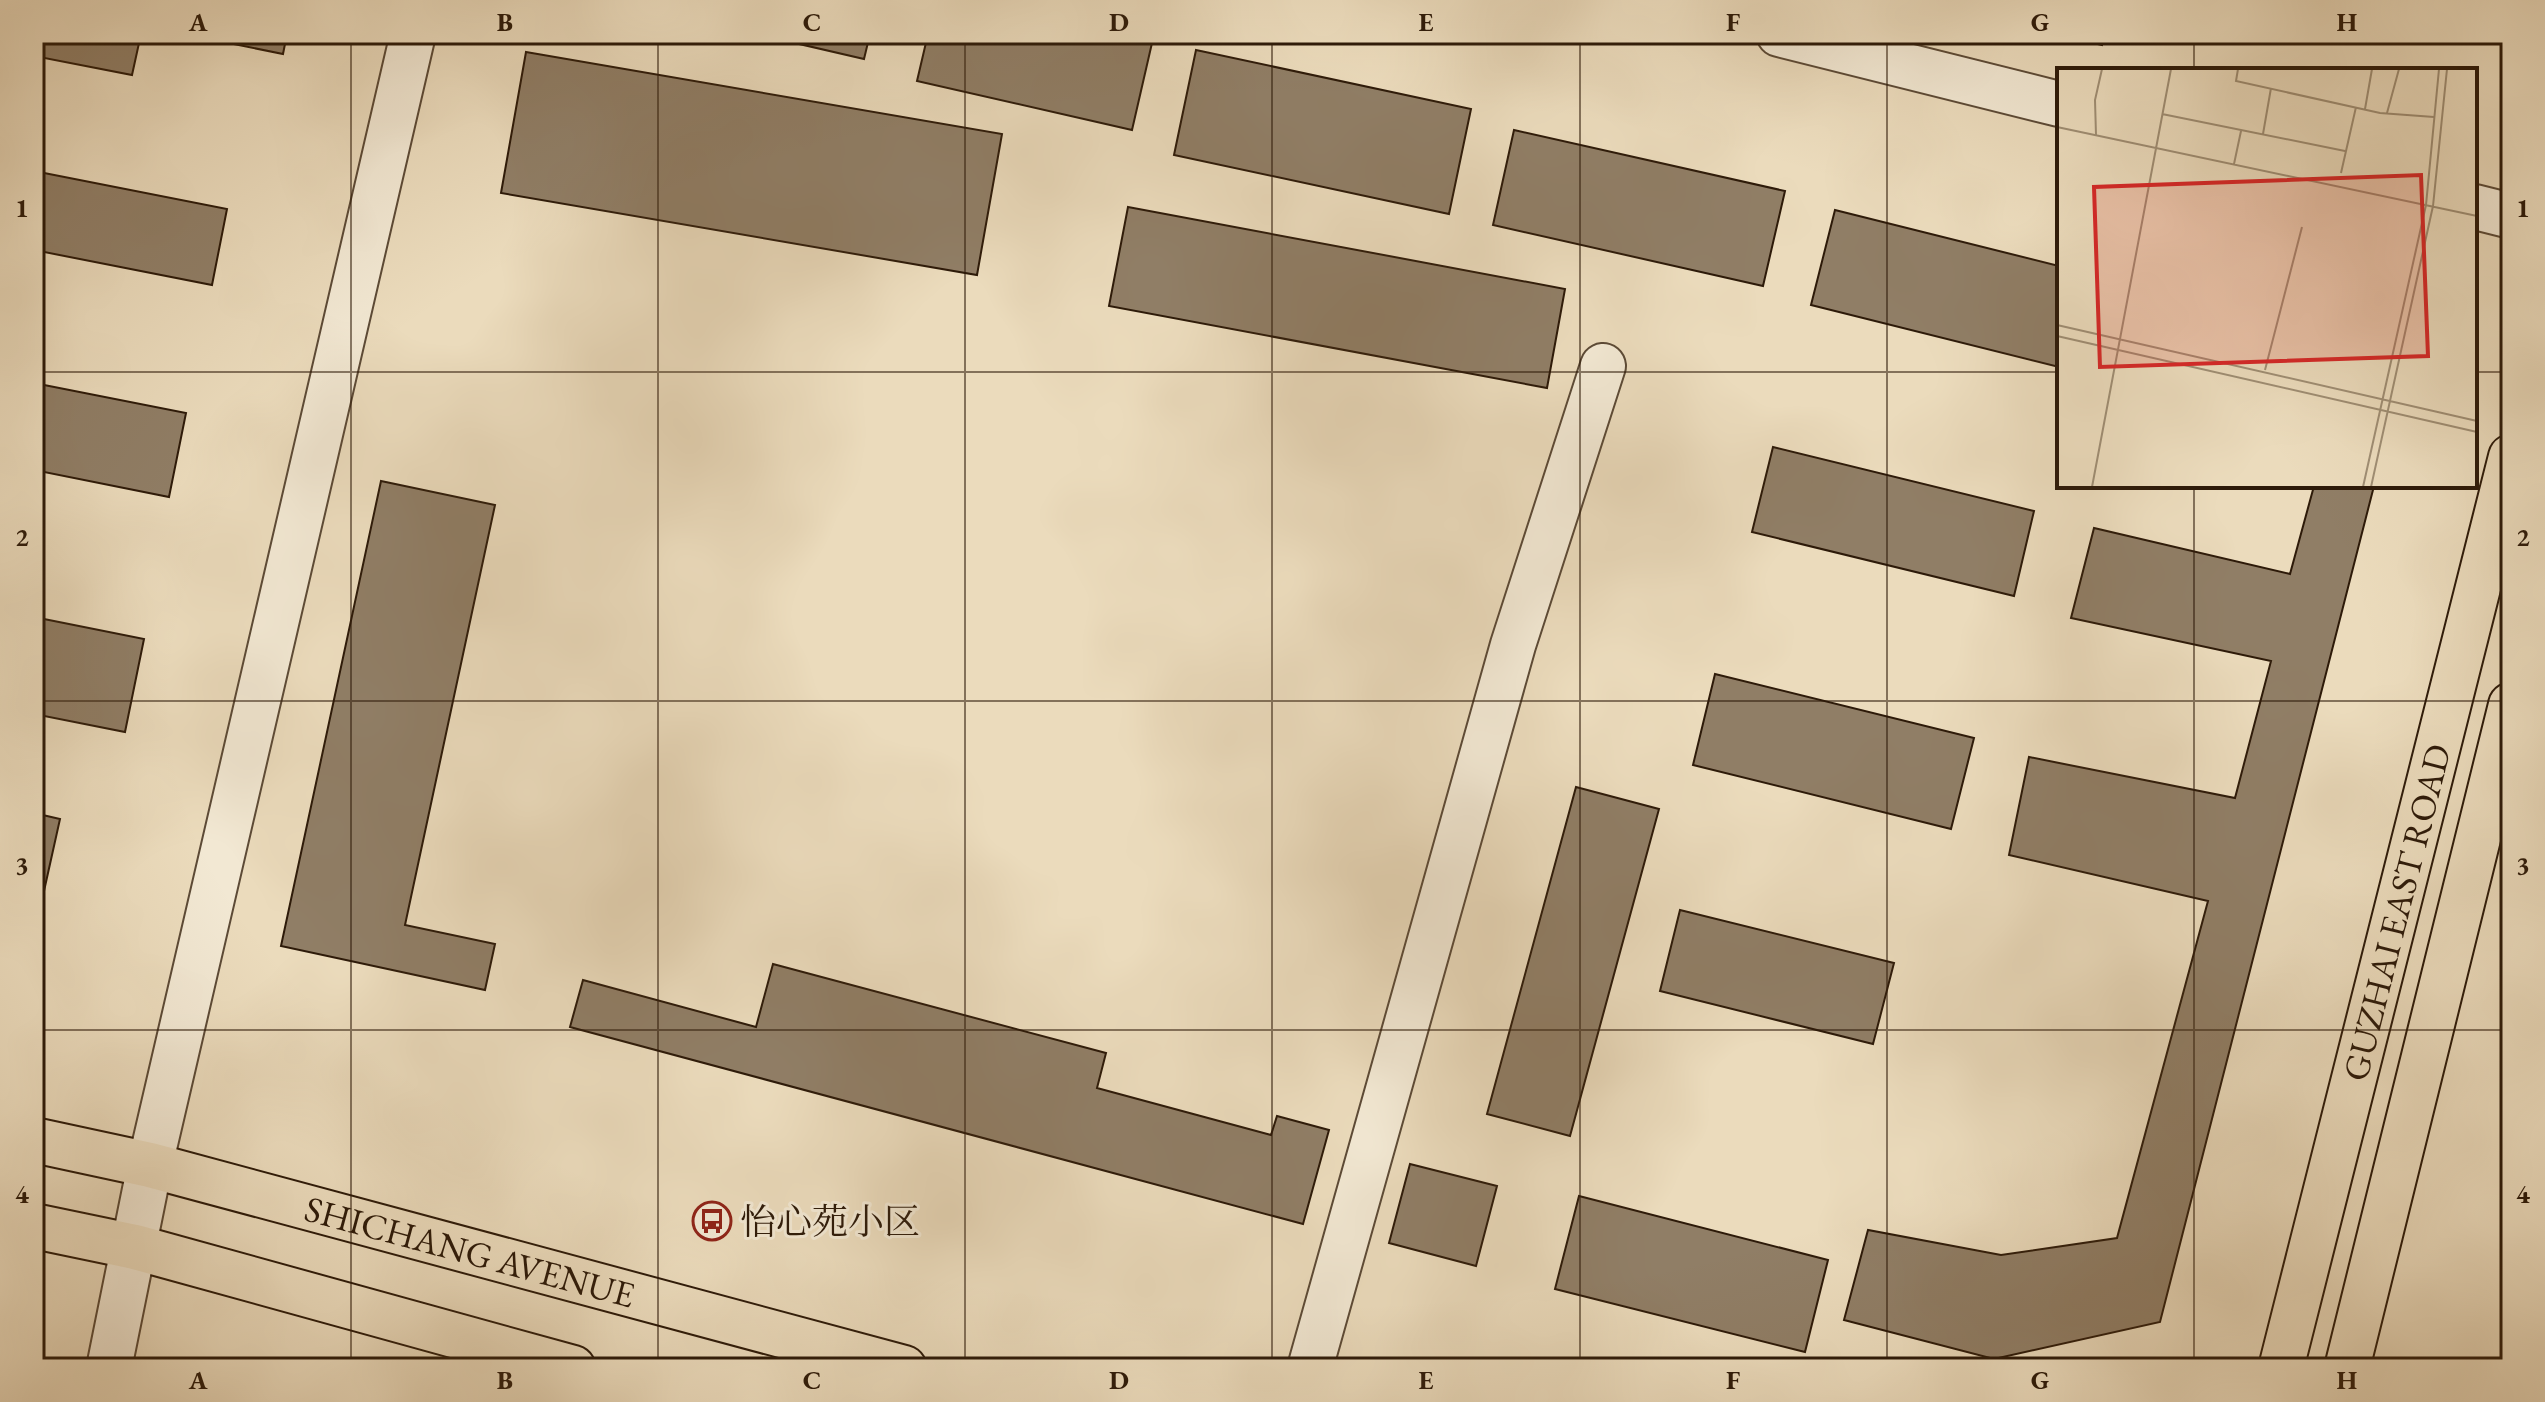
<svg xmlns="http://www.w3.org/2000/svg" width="2545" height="1402" font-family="'EB Garamond','Noto Serif SC',serif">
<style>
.building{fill:#907e66;stroke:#2d1a09;stroke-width:2}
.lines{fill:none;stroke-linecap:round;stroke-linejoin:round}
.minor-casing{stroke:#5c4a36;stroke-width:48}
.major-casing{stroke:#2d1a09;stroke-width:48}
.minor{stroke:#f2e8d3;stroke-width:44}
.major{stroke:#ebdbbc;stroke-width:44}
.grid{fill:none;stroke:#2d1a09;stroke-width:2;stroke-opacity:0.55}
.labels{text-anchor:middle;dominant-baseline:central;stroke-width:6;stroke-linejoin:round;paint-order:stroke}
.street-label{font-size:36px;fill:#2d1a09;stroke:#f2e8d3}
.poi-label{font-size:36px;fill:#2d1a09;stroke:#f2e8d3;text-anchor:start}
.inset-road{fill:none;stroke:#9f8e74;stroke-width:2}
.view{fill:#d62828;fill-opacity:0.15;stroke:#d62828;stroke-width:4}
.inset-edge{fill:none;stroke:#2d1a09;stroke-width:4}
.neatline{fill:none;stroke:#2d1a09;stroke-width:3}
.grid-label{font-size:26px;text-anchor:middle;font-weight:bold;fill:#2d1a09}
</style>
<rect width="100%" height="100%" fill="#ebdbbc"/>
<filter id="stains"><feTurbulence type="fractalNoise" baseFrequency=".0025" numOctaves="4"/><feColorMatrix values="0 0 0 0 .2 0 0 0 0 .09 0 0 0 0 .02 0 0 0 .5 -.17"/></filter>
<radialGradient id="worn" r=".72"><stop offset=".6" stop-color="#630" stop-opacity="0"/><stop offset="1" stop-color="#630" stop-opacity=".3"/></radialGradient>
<!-- building -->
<g class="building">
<path d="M 34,34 L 141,34 L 132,75 L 34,56 Z"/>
<path d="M 184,34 L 287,34 L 283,54 Z"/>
<path d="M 756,34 L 870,34 L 864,59 Z"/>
<path d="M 928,34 L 1115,34 L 1152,43 L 1132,130 L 917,81 Z"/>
<path d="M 2055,34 L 2105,34 L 2102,45 Z"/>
<path d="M 1196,50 L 1471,109 L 1449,214 L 1174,155 Z"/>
<path d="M 526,52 L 1002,134 L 977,275 L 501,193 Z"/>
<path d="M 1514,130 L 1785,191 L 1763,286 L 1493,225 Z"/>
<path d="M 34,171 L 227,209 L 212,285 L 34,250 Z"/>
<path d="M 1128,207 L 1565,289 L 1547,388 L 1109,306 Z"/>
<path d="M 1835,210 L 2059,266 L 2059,367 L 1811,305 Z"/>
<path d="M 34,383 L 186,413 L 169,497 L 34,470 Z"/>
<path d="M 1773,447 L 2034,511 L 2014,596 L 1752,532 Z"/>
<path d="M 381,481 L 495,505 L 405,925 L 495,944 L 485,990 L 281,946 Z"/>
<path d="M 2314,486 L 2374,486 L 2160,1322 L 1994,1359 L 1844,1320 L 1868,1230 L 2001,1255 L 2117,1238 L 2208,901 L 2009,855 L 2029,757 L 2235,798 L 2271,661 L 2071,618 L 2094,528 L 2290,574 Z"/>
<path d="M 34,617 L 144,639 L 125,732 L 34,714 Z"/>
<path d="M 1715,674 L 1974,738 L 1951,829 L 1693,765 Z"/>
<path d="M 1576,787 L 1659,809 L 1570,1136 L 1487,1114 Z"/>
<path d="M 34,813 L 60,819 L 44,891 L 34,889 Z"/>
<path d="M 1680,910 L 1894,963 L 1873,1044 L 1660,991 Z"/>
<path d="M 773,964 L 1106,1053 L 1097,1088 L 1271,1135 L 1277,1116 L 1329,1130 L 1303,1224 L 570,1027 L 583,980 L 756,1027 Z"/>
<path d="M 1410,1164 L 1497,1186 L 1476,1266 L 1389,1243 Z"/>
<path d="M 1579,1196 L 1828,1260 L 1805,1352 L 1555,1289 Z"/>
</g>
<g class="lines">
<!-- minor casing -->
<g class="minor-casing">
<g id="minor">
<path d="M 1779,34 L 2059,104"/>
<path d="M 2475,207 L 2511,216"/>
<path d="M 109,1368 L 150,1165 L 413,34"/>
<path d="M 1310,1368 L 1513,645 L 1603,366"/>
</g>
</g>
<!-- major casing -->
<g class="major-casing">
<g id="major">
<path id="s1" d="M 34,1140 L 150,1165 L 904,1368"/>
<path d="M 34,1226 L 135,1247 L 573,1368"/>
<path id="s2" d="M 2281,1368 L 2511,457"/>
<path d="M 2347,1368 L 2511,705"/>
</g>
</g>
<!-- minor -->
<use href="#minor" class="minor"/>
<!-- major -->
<use href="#major" class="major"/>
</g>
<!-- grid -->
<path class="grid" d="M 351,34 L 351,1368M 658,34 L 658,1368M 965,34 L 965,1368M 1272,34 L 1272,1368M 1580,34 L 1580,1368M 1887,34 L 1887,1368M 2194,34 L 2194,70M 34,372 L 2059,372M 2475,372 L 2511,372M 2194,486 L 2194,1368M 34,701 L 2511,701M 34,1030 L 2511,1030"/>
<!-- icons -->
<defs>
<g id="bus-ring" transform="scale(2)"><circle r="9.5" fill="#f2e8d3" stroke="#8f2418" stroke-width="1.5"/><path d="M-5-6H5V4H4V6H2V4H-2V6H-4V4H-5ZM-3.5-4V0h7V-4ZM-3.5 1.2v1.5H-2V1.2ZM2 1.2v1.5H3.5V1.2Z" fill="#8f2418"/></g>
</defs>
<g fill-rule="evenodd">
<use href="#bus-ring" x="712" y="1221"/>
</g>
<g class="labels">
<!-- street labels -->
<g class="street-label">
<text stroke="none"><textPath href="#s2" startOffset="470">GUZHAI EAST ROAD</textPath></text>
<text stroke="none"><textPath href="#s1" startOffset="450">SHICHANG AVENUE</textPath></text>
</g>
<!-- poi labels -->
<g class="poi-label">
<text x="740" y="1221">怡心苑小区</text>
</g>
</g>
<!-- overview -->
<g transform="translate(2057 68)">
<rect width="420" height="420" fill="#ebdbbc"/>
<path class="inset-road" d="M 181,1 L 179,13 L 323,45 L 377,49M 308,41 L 315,1M 330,45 L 342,1M 105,46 L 288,83M 0,59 L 420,148M 206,66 L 214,20M 39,67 L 38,32 L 45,1M 177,96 L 184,63M 284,105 L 299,39M 0,257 L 420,353M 0,268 L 420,364M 208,302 L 245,159M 35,419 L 114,1M 306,419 L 369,137 L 382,1M 314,419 L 376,138 L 390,1"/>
<path class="view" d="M 364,107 L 371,288 L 43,299 L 37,119 Z"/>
<rect width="420" height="420" class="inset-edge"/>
</g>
<!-- margin -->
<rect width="2545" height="1402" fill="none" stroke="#ebdbbc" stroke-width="88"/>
<rect x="44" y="44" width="2457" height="1314" class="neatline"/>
<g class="grid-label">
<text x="198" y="31">A</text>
<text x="505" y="31">B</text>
<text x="812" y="31">C</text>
<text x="1119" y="31">D</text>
<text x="1426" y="31">E</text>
<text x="1733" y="31">F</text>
<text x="2040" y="31">G</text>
<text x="2347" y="31">H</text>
<text x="22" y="217">1</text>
<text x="2523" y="217">1</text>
<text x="22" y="546">2</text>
<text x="2523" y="546">2</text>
<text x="22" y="874">3</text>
<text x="2523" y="874">3</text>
<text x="22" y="1203">4</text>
<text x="2523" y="1203">4</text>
<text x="198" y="1389">A</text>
<text x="505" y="1389">B</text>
<text x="812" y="1389">C</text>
<text x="1119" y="1389">D</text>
<text x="1426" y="1389">E</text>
<text x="1733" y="1389">F</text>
<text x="2040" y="1389">G</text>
<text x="2347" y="1389">H</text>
</g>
<rect width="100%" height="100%" filter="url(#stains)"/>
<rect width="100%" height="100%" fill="url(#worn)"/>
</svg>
